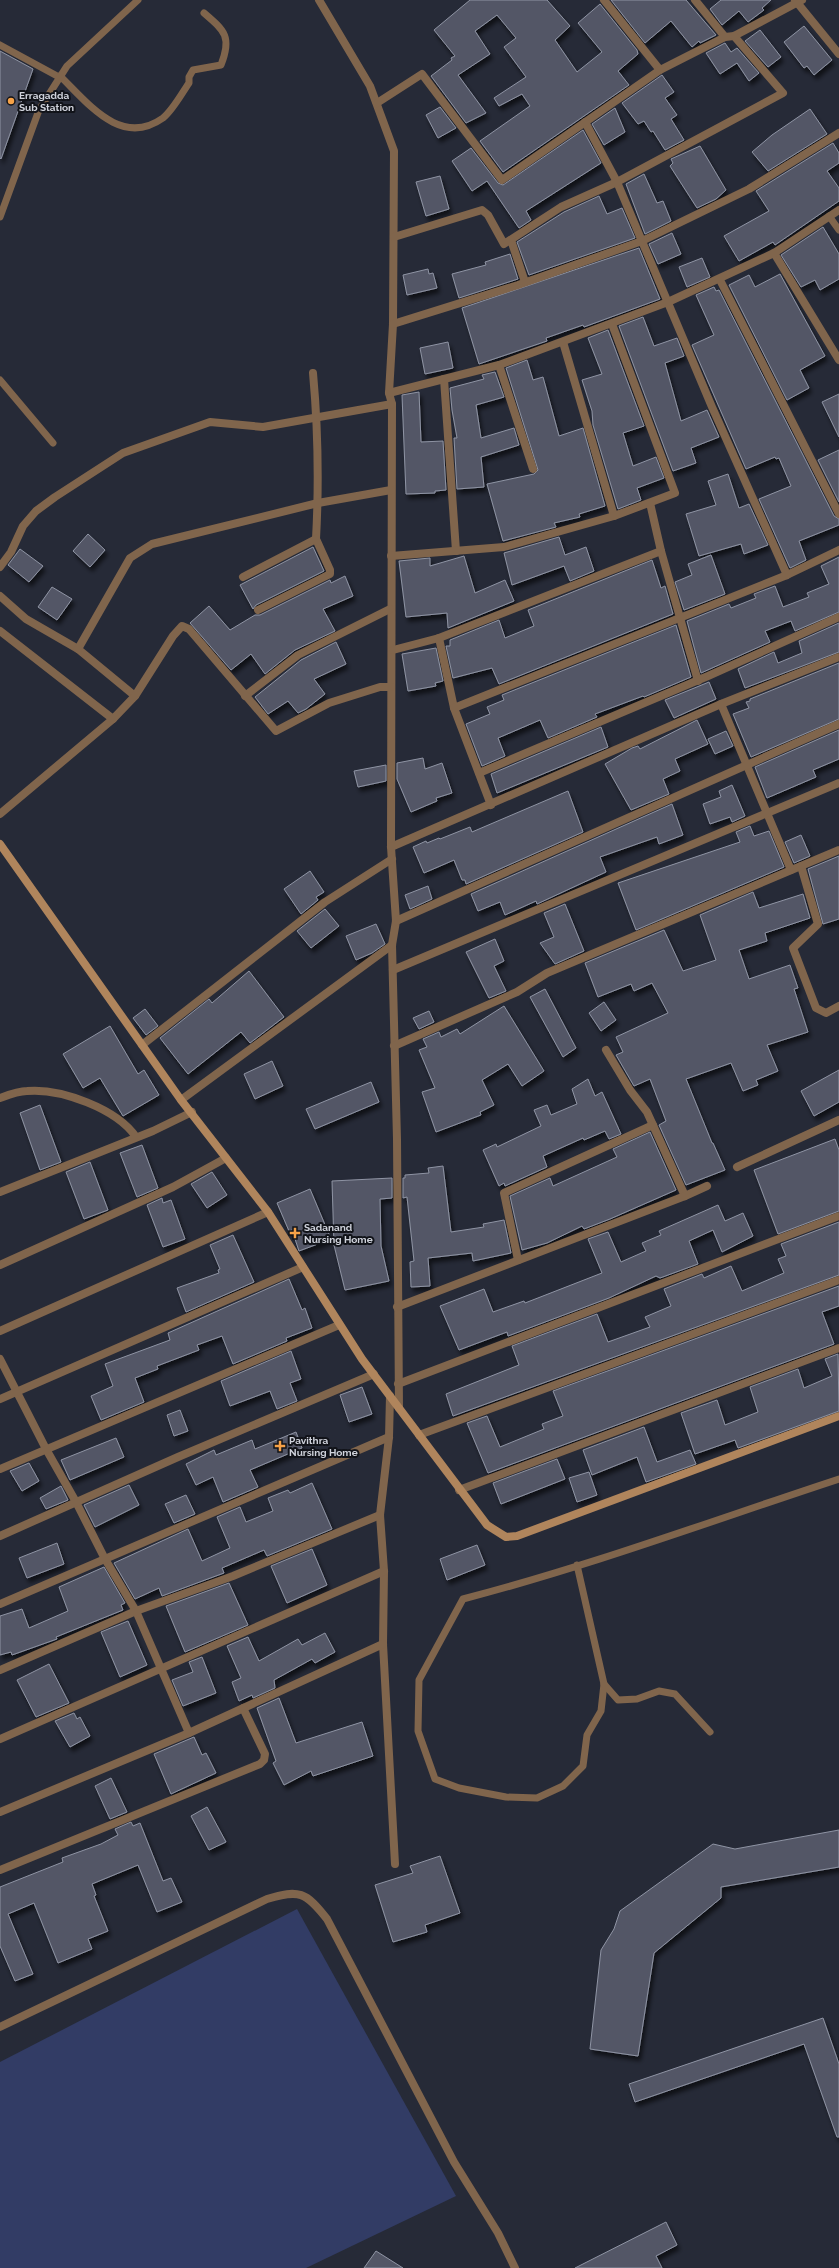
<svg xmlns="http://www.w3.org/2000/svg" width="839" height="2268" font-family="Raleway,sans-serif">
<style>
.green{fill:#323c65}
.building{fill:#535766;stroke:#8f94a4;filter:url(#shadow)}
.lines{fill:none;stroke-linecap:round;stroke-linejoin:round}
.lane{stroke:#80654c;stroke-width:7}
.street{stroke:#80654c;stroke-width:8}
.secondary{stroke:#b0855c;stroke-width:8}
.poi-dot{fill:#f6a248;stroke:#111319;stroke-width:1.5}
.labels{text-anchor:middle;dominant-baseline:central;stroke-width:4;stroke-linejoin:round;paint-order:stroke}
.poi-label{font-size:10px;font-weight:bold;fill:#cfd2db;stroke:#111319;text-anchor:start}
</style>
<defs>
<filter id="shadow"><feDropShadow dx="2.5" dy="4.5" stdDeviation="2" flood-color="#0009"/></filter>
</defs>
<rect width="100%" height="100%" fill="#262a37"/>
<!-- green -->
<path class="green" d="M 297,1909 L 456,2196 L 306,2268 L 0,2268 L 0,2062 Z"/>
<!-- building -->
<g class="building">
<path d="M 470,0 L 547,0 L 570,26 L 555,40 L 577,72 L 602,52 L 578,23 L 600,4 L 637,50 L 638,54 L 618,71 L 629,85 L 503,172 L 480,141 L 530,106 L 522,94 L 499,106 L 494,98 L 526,77 L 504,47 L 516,38 L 497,15 L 475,31 L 490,54 L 458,75 L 486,113 L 466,123 L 431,76 L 452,60 L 451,58 L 455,56 L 434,30 Z"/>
<path d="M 611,0 L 686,0 L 716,35 L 700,43 L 699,41 L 692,47 L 671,21 L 645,43 Z"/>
<path d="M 721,0 L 771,0 L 762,8 L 764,10 L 748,22 L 739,11 L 722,25 L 710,9 Z"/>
<path d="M 804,26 L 832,60 L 814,75 L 807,66 L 804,68 L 784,42 Z"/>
<path d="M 760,30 L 781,57 L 768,67 L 745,41 Z"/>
<path d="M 725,43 L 731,52 L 737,48 L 759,73 L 749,81 L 737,63 L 720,74 L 706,53 Z"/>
<path d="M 0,51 L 33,69 L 1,159 L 0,158 Z"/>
<path d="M 662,75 L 674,92 L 665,98 L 677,115 L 671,119 L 684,140 L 665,150 L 653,131 L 651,132 L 644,121 L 638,124 L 622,103 Z"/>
<path d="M 440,107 L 456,128 L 438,138 L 426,115 Z"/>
<path d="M 615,108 L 625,132 L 604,145 L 592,124 Z"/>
<path d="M 810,109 L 827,134 L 768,171 L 752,152 L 772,135 Z"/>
<path d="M 583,130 L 601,163 L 526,211 L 531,220 L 519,228 L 487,181 L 472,191 L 452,161 L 471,148 L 498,183 L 503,185 Z"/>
<path d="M 833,143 L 839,153 L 839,163 L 827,171 L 839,188 L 839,201 L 775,245 L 773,242 L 739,261 L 724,236 L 769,211 L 756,191 Z"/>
<path d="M 700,146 L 726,190 L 716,199 L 697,208 L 670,166 L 673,163 L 671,159 Z"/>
<path d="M 644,174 L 657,203 L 663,201 L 671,221 L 645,234 L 626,184 Z"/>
<path d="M 440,176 L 449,209 L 426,216 L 416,182 Z"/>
<path d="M 599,196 L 607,214 L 622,208 L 635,238 L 529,275 L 517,242 L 564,212 Z"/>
<path d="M 823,227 L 839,254 L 839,279 L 820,290 L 815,280 L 801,287 L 781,255 Z"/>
<path d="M 672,233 L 681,254 L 658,264 L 649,244 Z"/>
<path d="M 639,248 L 660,299 L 584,327 L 583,325 L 546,338 L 547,341 L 479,364 L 462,308 Z"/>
<path d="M 510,254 L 518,279 L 459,298 L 452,274 L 486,265 L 485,262 Z"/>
<path d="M 702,258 L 710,277 L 687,287 L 679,267 Z"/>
<path d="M 428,269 L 429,274 L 433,273 L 437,288 L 407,295 L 403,275 Z"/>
<path d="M 780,274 L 825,356 L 800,370 L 809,388 L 787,400 L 729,285 L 749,275 L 755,287 Z"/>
<path d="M 714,287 L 716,291 L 719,290 L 834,516 L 839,519 L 839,525 L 799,541 L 806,560 L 790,568 L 759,499 L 791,486 L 779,458 L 776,459 L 775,457 L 746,469 L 692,345 L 714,335 L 696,295 Z"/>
<path d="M 643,317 L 654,346 L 677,338 L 684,356 L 665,363 L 681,421 L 707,410 L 719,437 L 691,448 L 696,463 L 673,471 L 619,326 Z"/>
<path d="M 608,330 L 644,426 L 623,433 L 633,466 L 656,457 L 664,478 L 637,488 L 641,500 L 618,509 L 593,425 L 592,411 L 582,380 L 602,374 L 588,338 Z"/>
<path d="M 448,342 L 453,368 L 425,374 L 420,348 Z"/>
<path d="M 527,360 L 533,380 L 543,377 L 559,436 L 583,428 L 605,506 L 579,514 L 580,517 L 554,523 L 556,527 L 503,541 L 487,484 L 534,474 L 538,470 L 506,368 Z"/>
<path d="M 495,372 L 504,397 L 476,405 L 481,438 L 514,428 L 519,445 L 481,457 L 484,487 L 457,489 L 454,438 L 457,438 L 452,410 L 450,388 L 484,379 L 482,375 Z"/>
<path d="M 419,392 L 421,442 L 443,441 L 446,490 L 435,491 L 435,493 L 406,494 L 402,395 Z"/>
<path d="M 839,394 L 839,437 L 822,402 Z"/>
<path d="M 839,450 L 839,502 L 818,460 Z"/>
<path d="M 728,474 L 739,508 L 749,504 L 768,545 L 744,554 L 741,544 L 699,556 L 686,514 L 716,505 L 708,481 Z"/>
<path d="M 88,534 L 105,550 L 90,567 L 73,551 Z"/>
<path d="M 559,537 L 565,555 L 586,547 L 594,571 L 570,581 L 564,566 L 512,585 L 504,553 Z"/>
<path d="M 313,547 L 324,571 L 256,605 L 253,609 L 240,585 Z"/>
<path d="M 20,549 L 43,566 L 29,582 L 8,565 Z"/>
<path d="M 711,555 L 725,594 L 684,610 L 675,582 L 692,575 L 688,564 Z"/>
<path d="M 464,556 L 475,593 L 505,580 L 514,601 L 448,628 L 447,613 L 406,617 L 399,561 L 430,558 L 430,566 Z"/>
<path d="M 839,557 L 839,612 L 795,631 L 791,621 L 765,631 L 770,642 L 701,673 L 687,621 L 729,604 L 731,608 L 756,598 L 754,594 L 775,586 L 783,607 L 809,597 L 807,593 L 829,584 L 821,566 Z"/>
<path d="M 652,560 L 661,588 L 665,586 L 673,614 L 499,684 L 492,668 L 453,678 L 446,646 L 450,646 L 450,640 L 499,620 L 505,638 L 534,626 L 528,610 Z"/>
<path d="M 345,576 L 353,596 L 323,609 L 335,631 L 295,650 L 265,674 L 251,654 L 231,670 L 190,623 L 209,606 L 230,630 L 255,615 L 260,615 L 330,580 L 331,583 Z"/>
<path d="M 52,587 L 72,599 L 57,620 L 38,607 Z"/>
<path d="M 839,623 L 839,652 L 745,688 L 738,669 L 774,652 L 778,663 L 802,653 L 799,641 Z"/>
<path d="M 676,625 L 691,677 L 644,697 L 643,696 L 595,714 L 597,717 L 548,738 L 540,720 L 498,738 L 505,756 L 482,766 L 466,724 L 490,714 L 487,707 L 504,700 L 502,695 Z"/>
<path d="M 336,642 L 346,664 L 314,679 L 325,694 L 306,709 L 298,713 L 288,701 L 268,714 L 255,697 L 301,660 Z"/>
<path d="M 436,648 L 443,681 L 435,683 L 436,686 L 408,691 L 402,654 Z"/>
<path d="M 839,663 L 839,719 L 751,757 L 733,714 L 749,708 L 746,702 L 750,701 L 750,699 Z"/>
<path d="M 709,682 L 716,699 L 674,718 L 665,700 Z"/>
<path d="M 697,720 L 708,744 L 675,759 L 680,771 L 663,779 L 669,794 L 631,810 L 605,764 L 632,748 L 638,746 L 640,749 Z"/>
<path d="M 601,727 L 608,747 L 497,793 L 491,774 Z"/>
<path d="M 839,730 L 839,759 L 813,770 L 816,777 L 767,798 L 755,767 Z"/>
<path d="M 726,731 L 733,746 L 715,754 L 708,739 Z"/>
<path d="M 423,758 L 425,769 L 442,763 L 452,793 L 436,798 L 437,801 L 411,812 L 397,779 L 397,763 Z"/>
<path d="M 386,765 L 386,781 L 358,787 L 354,771 Z"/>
<path d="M 732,785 L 745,816 L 732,822 L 730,817 L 710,824 L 703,804 L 721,797 L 719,791 Z"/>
<path d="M 568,791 L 583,832 L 466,884 L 465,880 L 462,880 L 454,860 L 424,873 L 413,847 L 426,841 L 427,843 L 439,838 L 440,839 L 470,827 L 472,832 Z"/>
<path d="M 672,804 L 683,835 L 659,844 L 657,837 L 600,857 L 606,872 L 537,904 L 536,901 L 505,915 L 500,902 L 478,911 L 471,894 Z"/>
<path d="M 750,826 L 754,836 L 769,831 L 784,867 L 636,930 L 618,883 L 740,842 L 736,832 Z"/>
<path d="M 801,835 L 810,856 L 794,863 L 785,842 Z"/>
<path d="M 839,856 L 839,919 L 823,924 L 808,869 Z"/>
<path d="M 310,871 L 324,892 L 316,897 L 318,900 L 301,914 L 284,889 Z"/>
<path d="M 428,886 L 432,899 L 410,909 L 405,895 Z"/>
<path d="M 753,892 L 759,908 L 803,894 L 810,918 L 765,933 L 767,941 L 739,950 L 749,979 L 790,965 L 798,988 L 794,989 L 808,1032 L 767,1045 L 778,1071 L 756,1080 L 758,1085 L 743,1091 L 731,1063 L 686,1079 L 712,1143 L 713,1143 L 725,1170 L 686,1185 L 659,1125 L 666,1121 L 650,1079 L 634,1086 L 616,1055 L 623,1052 L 616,1037 L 668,1013 L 652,983 L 634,991 L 631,984 L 598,997 L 585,963 L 664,930 L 683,971 L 716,960 L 700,915 Z"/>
<path d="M 565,904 L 584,951 L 555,964 L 540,943 L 554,937 L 544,913 Z"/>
<path d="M 325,909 L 339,926 L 311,948 L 297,931 Z"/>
<path d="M 376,924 L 385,944 L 372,953 L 356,960 L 346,936 Z"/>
<path d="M 495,939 L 504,961 L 494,966 L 506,991 L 489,998 L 466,952 Z"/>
<path d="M 249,971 L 284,1017 L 250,1043 L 241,1032 L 188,1074 L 160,1038 L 209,999 L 212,1003 Z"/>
<path d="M 545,989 L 576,1048 L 563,1057 L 530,997 Z"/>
<path d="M 604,1002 L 616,1020 L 601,1031 L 589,1013 Z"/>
<path d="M 504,1006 L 544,1071 L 522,1086 L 508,1064 L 482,1080 L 494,1105 L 480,1112 L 481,1115 L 436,1132 L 422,1092 L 435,1088 L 419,1050 L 427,1047 L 423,1039 L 439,1032 L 441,1037 L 457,1029 L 460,1034 Z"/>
<path d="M 145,1009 L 158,1026 L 146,1035 L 133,1018 Z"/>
<path d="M 429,1011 L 434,1022 L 419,1029 L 413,1018 Z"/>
<path d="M 110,1026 L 138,1074 L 144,1070 L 159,1095 L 123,1116 L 100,1078 L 83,1088 L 63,1054 Z"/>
<path d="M 272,1061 L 283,1086 L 255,1099 L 244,1074 Z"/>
<path d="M 839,1070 L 839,1102 L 814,1116 L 801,1091 Z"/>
<path d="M 588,1079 L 595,1096 L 602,1092 L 621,1134 L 609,1139 L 605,1131 L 584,1140 L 583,1138 L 543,1156 L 547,1167 L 505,1186 L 504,1183 L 499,1186 L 483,1150 L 496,1144 L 497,1147 L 541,1126 L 534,1110 L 547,1105 L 551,1115 L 577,1104 L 572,1089 Z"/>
<path d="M 371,1082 L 379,1102 L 315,1129 L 306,1109 Z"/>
<path d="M 40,1105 L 61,1162 L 40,1170 L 20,1113 Z"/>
<path d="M 650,1132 L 676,1190 L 610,1219 L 584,1229 L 582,1226 L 547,1243 L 522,1250 L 510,1196 L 550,1178 L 553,1186 L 617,1157 L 613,1149 Z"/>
<path d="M 835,1139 L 839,1150 L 839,1211 L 778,1234 L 754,1170 Z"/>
<path d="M 142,1145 L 158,1188 L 137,1197 L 120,1153 Z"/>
<path d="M 90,1162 L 108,1210 L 84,1219 L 66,1172 Z"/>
<path d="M 443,1166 L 451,1232 L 484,1227 L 483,1224 L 504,1220 L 511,1253 L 473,1261 L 472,1253 L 428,1258 L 430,1286 L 411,1287 L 410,1262 L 414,1261 L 407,1197 L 403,1198 L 403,1178 L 405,1178 L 405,1175 L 429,1173 L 428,1168 Z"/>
<path d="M 212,1172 L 227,1195 L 207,1208 L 191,1184 Z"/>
<path d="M 392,1178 L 392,1198 L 380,1199 L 381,1246 L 389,1281 L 345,1290 L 334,1245 L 332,1181 Z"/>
<path d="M 310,1189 L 331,1239 L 299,1251 L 292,1230 L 289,1231 L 277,1203 Z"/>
<path d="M 162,1198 L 163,1203 L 171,1200 L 185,1239 L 163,1247 L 147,1205 Z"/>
<path d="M 718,1205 L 725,1221 L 743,1213 L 753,1236 L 722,1252 L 713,1230 L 689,1241 L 698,1264 L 660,1278 L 656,1276 L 609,1298 L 508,1336 L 507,1332 L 459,1350 L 440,1306 L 484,1289 L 493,1312 L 524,1301 L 525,1303 L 602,1273 L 588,1239 L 608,1232 L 621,1262 L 646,1251 L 642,1243 L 661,1235 L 659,1231 Z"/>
<path d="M 839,1222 L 839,1275 L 453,1416 L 446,1394 L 519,1365 L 512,1346 L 597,1314 L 608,1342 L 650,1327 L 645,1317 L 671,1306 L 664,1289 L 702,1274 L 704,1278 L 731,1266 L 742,1291 L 784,1273 L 778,1259 L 786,1256 L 781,1244 Z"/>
<path d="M 233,1235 L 254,1282 L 186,1312 L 177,1288 L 219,1273 L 218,1270 L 220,1269 L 210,1245 Z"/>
<path d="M 289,1279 L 302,1310 L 305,1308 L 312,1328 L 286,1338 L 287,1341 L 233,1364 L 222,1336 L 197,1345 L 199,1350 L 157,1366 L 158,1369 L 135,1378 L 144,1402 L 101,1420 L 91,1396 L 113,1386 L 105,1364 L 170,1340 L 168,1333 Z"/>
<path d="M 839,1286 L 839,1306 L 822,1312 L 834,1344 L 488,1473 L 467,1423 L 487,1416 L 500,1447 L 544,1429 L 542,1424 L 563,1416 L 553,1391 Z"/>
<path d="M 291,1351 L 301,1379 L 290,1383 L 297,1401 L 277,1409 L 270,1391 L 230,1406 L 221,1381 Z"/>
<path d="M 838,1354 L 839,1411 L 738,1448 L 735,1440 L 695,1454 L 681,1413 L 717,1400 L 725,1425 L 758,1412 L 750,1387 L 798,1369 L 804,1388 L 832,1376 L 825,1359 Z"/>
<path d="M 362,1387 L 372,1414 L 349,1422 L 340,1395 Z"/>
<path d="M 180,1410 L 188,1431 L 174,1436 L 167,1415 Z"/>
<path d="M 644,1427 L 657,1462 L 690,1450 L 696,1464 L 646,1482 L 637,1457 L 592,1475 L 583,1450 Z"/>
<path d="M 296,1432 L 302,1448 L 250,1470 L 258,1487 L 223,1502 L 213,1477 L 196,1485 L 186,1464 L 214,1450 L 216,1455 L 252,1440 L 255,1449 Z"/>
<path d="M 116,1438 L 124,1457 L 70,1480 L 61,1460 Z"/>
<path d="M 557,1459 L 565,1479 L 501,1504 L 493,1483 Z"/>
<path d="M 29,1463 L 39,1481 L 22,1491 L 10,1471 Z"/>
<path d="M 589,1472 L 597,1495 L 577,1502 L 569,1478 Z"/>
<path d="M 312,1483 L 332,1529 L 267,1556 L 264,1550 L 222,1568 L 224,1573 L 162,1596 L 159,1588 L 135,1599 L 114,1563 L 188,1529 L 202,1561 L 230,1548 L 217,1517 L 240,1507 L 246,1522 L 273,1511 L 268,1498 L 288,1490 L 290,1493 Z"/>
<path d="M 129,1485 L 139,1505 L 95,1527 L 84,1505 Z"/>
<path d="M 61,1486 L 68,1500 L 46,1509 L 40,1498 Z"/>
<path d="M 186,1495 L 195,1514 L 174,1523 L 165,1504 Z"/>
<path d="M 57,1543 L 64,1564 L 27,1578 L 19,1558 Z"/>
<path d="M 477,1545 L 485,1565 L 447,1580 L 440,1559 Z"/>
<path d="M 312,1549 L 327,1585 L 287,1603 L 271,1566 Z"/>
<path d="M 104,1567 L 125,1603 L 121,1605 L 123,1610 L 56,1637 L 57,1639 L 12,1655 L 11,1652 L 0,1655 L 0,1616 L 22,1609 L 29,1628 L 68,1611 L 59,1587 Z"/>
<path d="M 229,1583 L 248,1625 L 185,1652 L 166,1606 Z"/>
<path d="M 128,1621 L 147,1665 L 120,1677 L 101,1632 Z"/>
<path d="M 325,1633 L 335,1652 L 315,1663 L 312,1659 L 274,1680 L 275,1688 L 253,1698 L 252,1695 L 239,1701 L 232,1682 L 241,1678 L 227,1646 L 248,1637 L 259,1661 L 298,1639 L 302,1645 Z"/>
<path d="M 202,1657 L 216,1693 L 183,1706 L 172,1680 L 193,1672 L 189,1662 Z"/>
<path d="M 49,1664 L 69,1703 L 36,1717 L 17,1680 Z"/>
<path d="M 279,1698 L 296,1743 L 362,1722 L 373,1756 L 313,1776 L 311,1771 L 284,1785 L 273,1763 L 276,1761 L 257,1708 Z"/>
<path d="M 74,1713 L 77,1719 L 80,1717 L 90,1736 L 70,1747 L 55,1721 Z"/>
<path d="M 194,1737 L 202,1755 L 206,1753 L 216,1773 L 171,1794 L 154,1754 Z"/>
<path d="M 111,1778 L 127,1812 L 110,1819 L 95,1786 Z"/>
<path d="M 207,1807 L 226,1842 L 209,1850 L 191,1816 Z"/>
<path d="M 131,1822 L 133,1826 L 140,1823 L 163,1881 L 171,1878 L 182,1902 L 157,1912 L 138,1865 L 92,1884 L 96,1895 L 94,1896 L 108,1931 L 88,1939 L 92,1949 L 58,1963 L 34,1903 L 8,1914 L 33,1974 L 15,1981 L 0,1946 L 0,1887 L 63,1862 L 62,1858 L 101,1844 L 118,1835 L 115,1829 Z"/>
<path d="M 839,1830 L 839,1867 L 721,1887 L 721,1898 L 654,1953 L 638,2056 L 590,2049 L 601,1950 L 614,1929 L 620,1911 L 713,1844 L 735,1849 Z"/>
<path d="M 440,1856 L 460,1913 L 425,1925 L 427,1932 L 393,1942 L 375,1885 L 413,1873 L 410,1866 Z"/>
<path d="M 823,2018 L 839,2064 L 839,2137 L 837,2137 L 804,2044 L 635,2102 L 629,2084 Z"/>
<path d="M 666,2222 L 677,2245 L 656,2256 L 662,2268 L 575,2268 Z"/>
<path d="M 376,2251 L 403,2268 L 364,2268 Z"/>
</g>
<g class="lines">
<!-- lane -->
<g class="lane">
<path d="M 0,45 L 59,77"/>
<path d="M 60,76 C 88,103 121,148 163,118 C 173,110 182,93 189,83 L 189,77 L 193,70 L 221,65 C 232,37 225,31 204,13"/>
<path d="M 829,216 L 839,230"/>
<path d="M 0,217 L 39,110 L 67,66 L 138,0"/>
<path d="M 0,380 L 53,443"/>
<path d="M 577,1565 L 604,1684 L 601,1711 L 587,1735 L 583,1766 L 563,1786 L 537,1798 L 506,1797 L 459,1788 L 435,1779 L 418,1731 L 419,1680 L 463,1599 C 590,1566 714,1520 839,1479"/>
<path d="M 604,1684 L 618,1700 L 637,1699 L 659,1691 L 675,1694 L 710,1732"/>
</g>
<!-- street -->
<g class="street">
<path d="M 319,0 L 370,86 L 394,151 L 393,324 L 389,393 L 392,404 L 391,847 L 396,921 L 392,945 L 397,1139 L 399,1408"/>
<path d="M 604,0 L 660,70"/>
<path d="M 695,0 L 725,37"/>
<path d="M 795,0 L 839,54"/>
<path d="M 377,103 L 422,74 L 502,180 L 660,70 L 725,37 L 734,36 L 802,0"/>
<path d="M 585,122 L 617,182 L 712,407 L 787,575"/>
<path d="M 394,237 L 482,210 L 488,215 L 504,244 L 561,207 L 617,182 L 783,93 L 734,36"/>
<path d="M 511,240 L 525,282"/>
<path d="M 774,253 L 839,360"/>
<path d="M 720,280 L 839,514"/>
<path d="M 393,324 L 518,285 L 642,241 L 749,189 L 839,133"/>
<path d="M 563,342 L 614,516"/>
<path d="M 499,365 L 533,469"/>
<path d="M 313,373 C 318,428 319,484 316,539"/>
<path d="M 444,379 L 456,551"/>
<path d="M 389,393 L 499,365 L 668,302 L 774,253 L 839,210"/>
<path d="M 650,503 L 661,551 L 698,681"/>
<path d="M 391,556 L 504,547 L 614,516 L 675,493 L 612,324"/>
<path d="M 0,567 L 11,552 L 23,526 L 36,511 L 55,497 L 123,453 L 210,422 L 263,427 L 392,404"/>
<path d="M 243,577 L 316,539 L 330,570 L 330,574 L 258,610"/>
<path d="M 0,596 L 26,619 L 78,649 L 135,696"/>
<path d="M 0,631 L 113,719"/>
<path d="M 439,638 L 454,708 L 491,805"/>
<path d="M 78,649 L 130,558 L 152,544 L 318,503 L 391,490"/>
<path d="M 393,650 L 439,638 L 661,551"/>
<path d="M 245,696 L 298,655 L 390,609"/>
<path d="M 721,704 L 791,870"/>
<path d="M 454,708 L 787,575 L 839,550"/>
<path d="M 479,773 L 708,676 L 839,617"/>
<path d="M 0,814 L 113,719 L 135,696 L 173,636 L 182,626 L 189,629 L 276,731 L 329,703 L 380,687 L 391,687"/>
<path d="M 391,847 L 721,704 L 839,657"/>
<path d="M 801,866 L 818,924 L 793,948 L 816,1008 L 826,1013 L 839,1006"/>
<path d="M 396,921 L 839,724"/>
<path d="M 393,970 L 839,783"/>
<path d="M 142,1045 L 325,902 L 392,859"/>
<path d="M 394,1046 L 517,992 L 547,973 L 839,850"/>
<path d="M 606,1050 L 630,1090 L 647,1112 L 685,1196"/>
<path d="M 0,1098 C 8,1095 18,1091 27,1091 C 61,1088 117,1109 136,1137"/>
<path d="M 181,1100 L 392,945"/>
<path d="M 737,1167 L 839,1120"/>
<path d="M 0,1192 L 153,1131 L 192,1112"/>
<path d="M 518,1260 L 504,1193 L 653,1125"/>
<path d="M 0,1265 L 173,1187 L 226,1158"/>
<path d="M 397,1307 L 685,1196 L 707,1186"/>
<path d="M 0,1331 L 268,1212"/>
<path d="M 0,1359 L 46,1449 L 76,1502 L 105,1559 L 136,1611 L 189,1733"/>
<path d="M 398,1384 L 839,1216"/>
<path d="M 390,1396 L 389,1437 L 380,1515 L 384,1571 L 383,1644 L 395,1864"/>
<path d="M 0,1399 L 303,1267"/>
<path d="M 419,1435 L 839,1280"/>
<path d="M 0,1469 L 339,1325"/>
<path d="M 459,1490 L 839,1348"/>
<path d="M 0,1536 L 178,1457 L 374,1374"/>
<path d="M 0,1604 L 389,1437"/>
<path d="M 0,1670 L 136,1611 L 233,1576 L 380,1515"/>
<path d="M 0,1739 L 384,1571"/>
<path d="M 0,1812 L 189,1733 L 383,1644"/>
<path d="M 0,1870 L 260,1764 L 264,1760 L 265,1754 L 243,1708"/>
<path d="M 0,2027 L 267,1899 C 299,1889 306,1892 327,1919 L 454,2162 L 498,2233 L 515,2268"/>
</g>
<!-- secondary -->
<path class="secondary" d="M 0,844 L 181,1100 L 268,1212 L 362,1359 L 487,1525 L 506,1537 L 517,1536 L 839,1416"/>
</g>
<!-- markers -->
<g class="poi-dot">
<circle cx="11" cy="101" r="4"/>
<path d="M293 1227h4v4h4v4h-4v4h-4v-4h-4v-4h4z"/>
<path d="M278 1440h4v4h4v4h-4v4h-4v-4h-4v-4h4z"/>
</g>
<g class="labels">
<!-- poi labels -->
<g class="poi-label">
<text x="19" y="95">Erragadda<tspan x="19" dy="12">Sub Station</tspan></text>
<text x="304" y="1227">Sadanand<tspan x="304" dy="12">Nursing Home</tspan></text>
<text x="289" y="1440">Pavithra<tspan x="289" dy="12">Nursing Home</tspan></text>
</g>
</g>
</svg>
